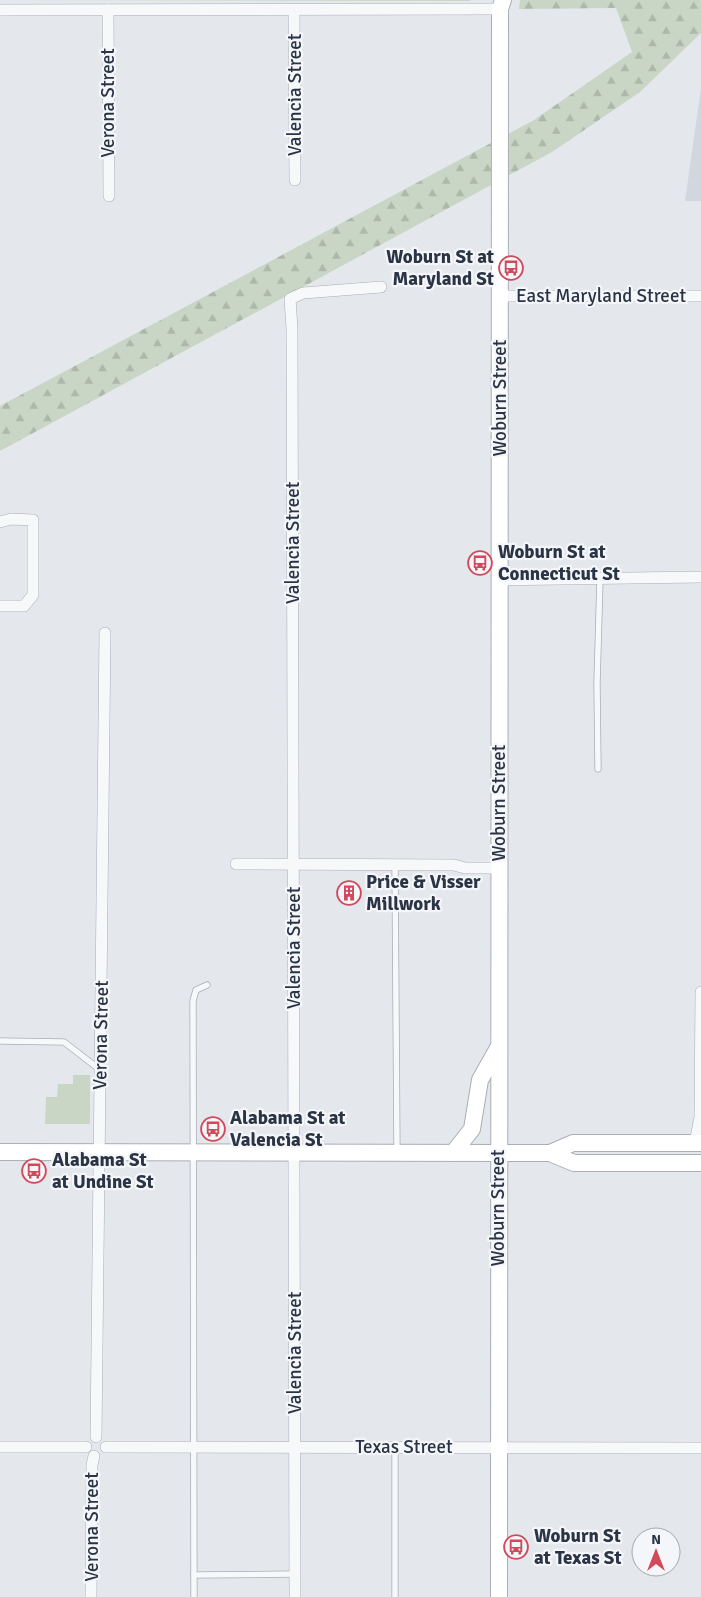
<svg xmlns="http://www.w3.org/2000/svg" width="701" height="1597" font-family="Signika,sans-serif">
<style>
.built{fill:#d2d6de}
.forest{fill:url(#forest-firs)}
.green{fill:#c9d6c5}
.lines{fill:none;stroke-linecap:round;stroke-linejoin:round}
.service-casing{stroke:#a9aeb7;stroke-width:7}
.minor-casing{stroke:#a9aeb7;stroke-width:12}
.secondary-casing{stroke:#a9aeb7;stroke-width:18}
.service{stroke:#f7f8fa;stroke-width:5.5}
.minor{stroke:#f7f8fa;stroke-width:11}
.secondary{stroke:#fff;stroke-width:16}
.labels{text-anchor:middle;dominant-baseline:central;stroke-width:4.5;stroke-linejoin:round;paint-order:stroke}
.street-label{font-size:19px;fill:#2b3445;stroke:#f4f6f9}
.poi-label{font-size:19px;font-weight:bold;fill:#2b3445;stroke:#f4f6f9;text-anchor:start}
</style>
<defs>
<pattern id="forest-firs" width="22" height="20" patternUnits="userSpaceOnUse" patternTransform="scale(1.25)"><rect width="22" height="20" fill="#c9d6c5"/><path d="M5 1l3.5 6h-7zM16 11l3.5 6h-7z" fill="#adb8ab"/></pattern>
</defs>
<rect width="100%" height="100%" fill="#e4e7ec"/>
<!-- built -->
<path class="built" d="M 701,88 L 701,201 L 685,201 Z"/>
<!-- forest -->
<g class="forest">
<path d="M 0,0 L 470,0 L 470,1 Z"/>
<path d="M 520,0 L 701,0 L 701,33 L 640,92 L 552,152 L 0,451 L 0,406 L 534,120 L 632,52 L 616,8 L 519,9 Z"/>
</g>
<!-- green -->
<path class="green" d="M 73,1075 L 90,1075 L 90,1124 L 45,1124 L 46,1097 L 57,1097 L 58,1084 L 73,1084 Z"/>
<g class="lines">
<!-- service casing -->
<g class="service-casing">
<g id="service">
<path d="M 598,769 L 597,683 L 600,579"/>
<path d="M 395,864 L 397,1152"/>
<path d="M 0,1041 L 64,1042 L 99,1069"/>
<path d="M 395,1447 L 395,1597"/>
<path d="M 194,1575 L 295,1574"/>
<path d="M 194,1597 L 193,1001 L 196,990 L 207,985"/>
</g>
</g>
<!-- minor casing -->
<g class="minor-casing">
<g id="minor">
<path d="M 0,10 L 500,9"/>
<path d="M 108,10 L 109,196"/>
<path d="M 294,10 L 295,180"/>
<path d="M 500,296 L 701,296"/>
<path d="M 0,522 L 11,519 L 33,520 L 33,595 L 24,606 L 0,606"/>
<path d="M 499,580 L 701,577"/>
<path d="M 236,864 L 454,865 L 465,868 L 499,868"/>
<path d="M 695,1143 L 700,1117 L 701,992"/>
<path d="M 96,1437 L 105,633"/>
<path d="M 0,1447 L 86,1447"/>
<path d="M 106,1447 L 701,1448"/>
<path d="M 91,1597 L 92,1465 L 94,1456"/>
<path d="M 295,1597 L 292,328 L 290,299 L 303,293 L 381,287"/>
</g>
</g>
<!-- secondary casing -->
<g class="secondary-casing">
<g id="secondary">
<path d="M 0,1152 L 550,1153 L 574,1163 L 701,1163"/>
<path d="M 453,1153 L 472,1129 L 480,1080 L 498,1048"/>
<path d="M 550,1153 L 573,1143 L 701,1143"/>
<path d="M 499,1597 L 500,9 L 503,0"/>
</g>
</g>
<!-- service -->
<use href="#service" class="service"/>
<!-- minor -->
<use href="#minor" class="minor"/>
<!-- secondary -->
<use href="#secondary" class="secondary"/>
</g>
<!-- icons -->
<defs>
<g id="bus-ring" transform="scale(1.25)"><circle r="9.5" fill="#f4f6f9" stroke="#d1495b" stroke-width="1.5"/><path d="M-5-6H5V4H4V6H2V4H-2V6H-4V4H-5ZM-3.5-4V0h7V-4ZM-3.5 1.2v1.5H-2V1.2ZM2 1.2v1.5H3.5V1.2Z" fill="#d1495b"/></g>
<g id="building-ring" transform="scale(1.25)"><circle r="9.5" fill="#f4f6f9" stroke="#d1495b" stroke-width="1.5"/><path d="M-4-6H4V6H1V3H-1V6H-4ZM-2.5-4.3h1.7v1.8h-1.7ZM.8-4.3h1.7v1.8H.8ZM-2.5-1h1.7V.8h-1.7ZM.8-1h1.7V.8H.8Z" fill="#d1495b"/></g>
</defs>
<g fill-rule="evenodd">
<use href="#bus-ring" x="511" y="268"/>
<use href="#bus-ring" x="480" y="563"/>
<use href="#building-ring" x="349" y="893"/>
<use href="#bus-ring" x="213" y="1129"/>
<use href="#bus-ring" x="34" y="1171"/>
<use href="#bus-ring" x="516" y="1547"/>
</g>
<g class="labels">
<!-- street labels -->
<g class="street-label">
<text transform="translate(295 95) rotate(-90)">Valencia Street</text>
<text transform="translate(108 103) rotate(-90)">Verona Street</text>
<text x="601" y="296">East Maryland Street</text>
<text transform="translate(500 398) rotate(-90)">Woburn Street</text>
<text transform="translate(293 543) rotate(-90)">Valencia Street</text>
<text transform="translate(499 803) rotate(-90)">Woburn Street</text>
<text transform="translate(294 948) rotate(-90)">Valencia Street</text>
<text transform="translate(101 1035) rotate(-89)">Verona Street</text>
<text transform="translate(498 1208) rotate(-90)">Woburn Street</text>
<text transform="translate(295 1353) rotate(-90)">Valencia Street</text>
<text x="404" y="1447">Texas Street</text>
<text transform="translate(92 1527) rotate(-90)">Verona Street</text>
</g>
<!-- poi labels -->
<g class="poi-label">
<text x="494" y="257" text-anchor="end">Woburn St at<tspan x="494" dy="22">Maryland St</tspan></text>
<text x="498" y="552">Woburn St at<tspan x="498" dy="22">Connecticut St</tspan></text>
<text x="366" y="882">Price &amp; Visser<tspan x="366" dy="22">Millwork</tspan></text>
<text x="230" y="1118">Alabama St at<tspan x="230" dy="22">Valencia St</tspan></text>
<text x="52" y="1160">Alabama St<tspan x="52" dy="22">at Undine St</tspan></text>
<text x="534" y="1536">Woburn St<tspan x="534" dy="22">at Texas St</tspan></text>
</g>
</g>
<!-- north arrow -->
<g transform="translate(656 1552)"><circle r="24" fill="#f4f6f9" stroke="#a4a8b1"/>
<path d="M0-4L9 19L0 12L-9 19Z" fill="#d1495b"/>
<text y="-8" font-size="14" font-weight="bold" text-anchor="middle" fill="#2b3445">N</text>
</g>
</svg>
